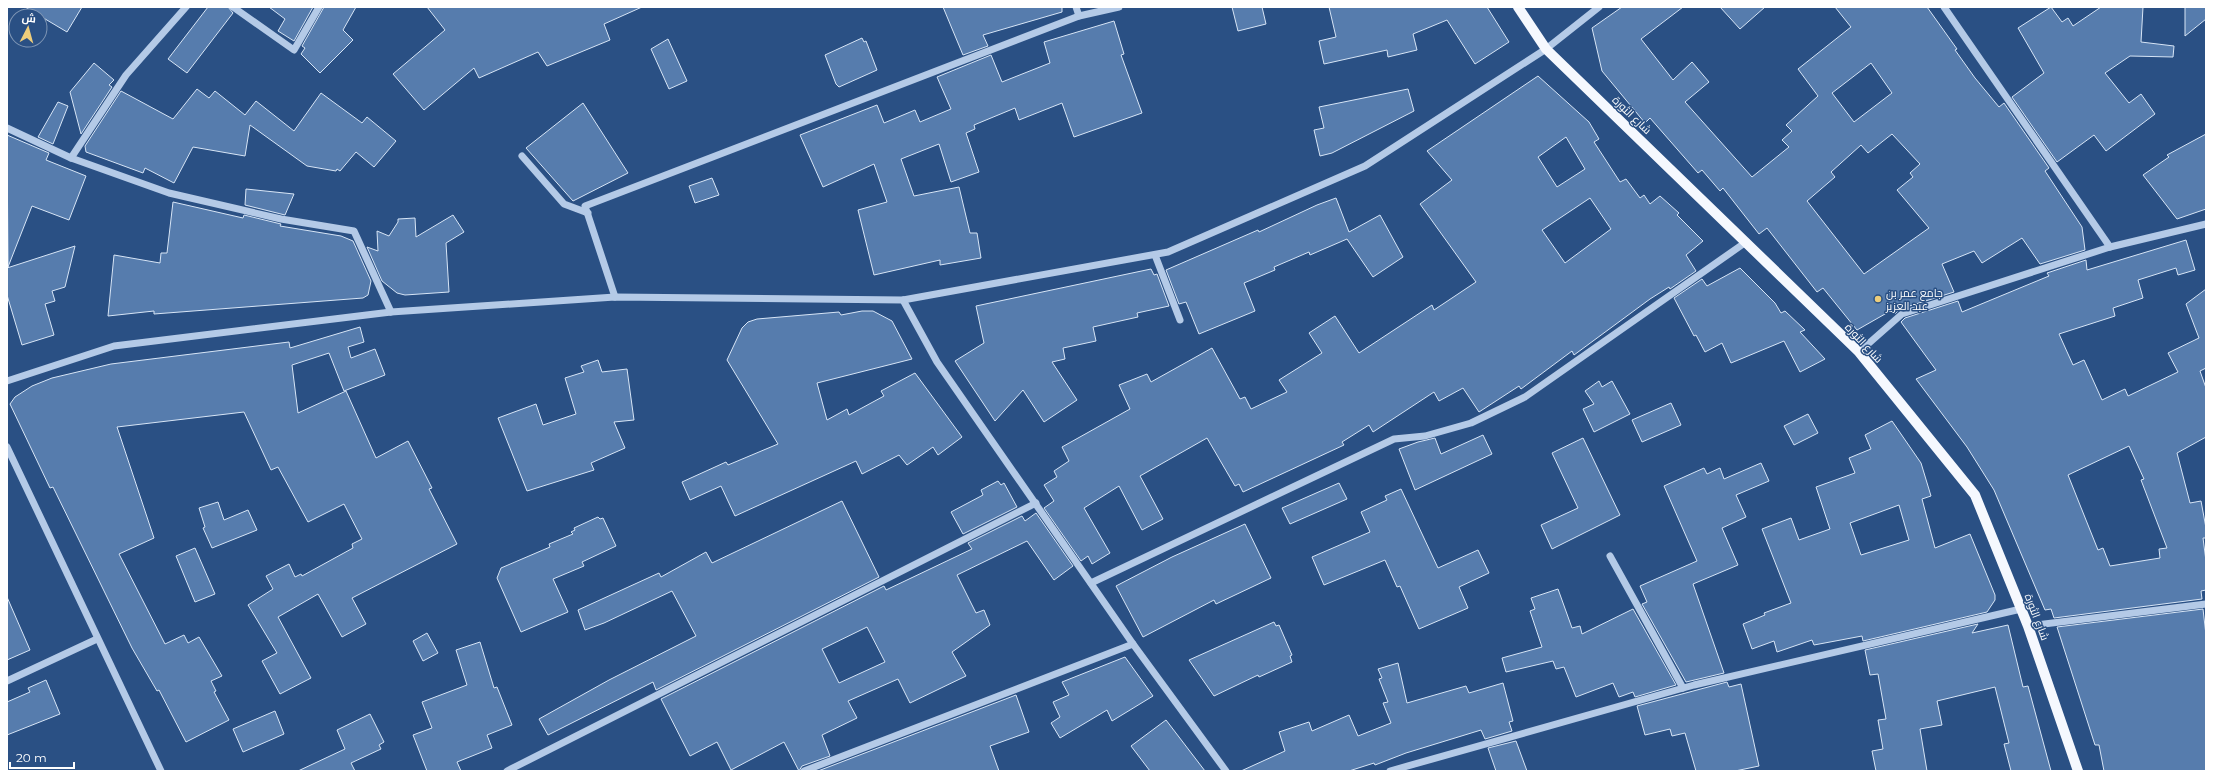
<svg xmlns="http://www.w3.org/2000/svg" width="2213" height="778" font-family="Montserrat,Cairo,sans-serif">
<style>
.building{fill:#567cad;stroke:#d7e5f6;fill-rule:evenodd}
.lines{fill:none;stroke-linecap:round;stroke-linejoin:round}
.minor{stroke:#b4cae7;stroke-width:7}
.major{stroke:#f5f8fe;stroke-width:10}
.poi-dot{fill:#edcd7b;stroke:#2a5084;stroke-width:1.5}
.labels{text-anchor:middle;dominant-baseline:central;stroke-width:3;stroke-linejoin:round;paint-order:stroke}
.street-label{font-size:11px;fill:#fff;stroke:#2a5084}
.poi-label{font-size:11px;fill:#fff;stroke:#2a5084;text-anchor:start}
</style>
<rect width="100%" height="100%" fill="#2a5084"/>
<!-- building -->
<g class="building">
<path d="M 25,7 L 82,7 L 67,32 Z"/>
<path d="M 208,7 L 228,7 L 233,13 L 187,73 L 168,59 Z"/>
<path d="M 269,7 L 313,7 L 294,41 L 278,31 L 285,19 Z"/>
<path d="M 324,7 L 356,7 L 343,30 L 353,40 L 320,73 L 301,54 L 305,48 L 302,46 Z"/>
<path d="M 427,7 L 642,7 L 604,24 L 610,40 L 547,66 L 538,52 L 479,78 L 474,68 L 424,110 L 393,74 L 445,30 Z"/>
<path d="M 943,7 L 1062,7 L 1062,12 L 983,35 L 988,46 L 963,55 Z"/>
<path d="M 1232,7 L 1262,7 L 1266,24 L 1238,31 Z"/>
<path d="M 1329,7 L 1487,7 L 1509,42 L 1475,64 L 1447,20 L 1413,34 L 1417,50 L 1388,57 L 1387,50 L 1324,64 L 1319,41 L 1336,37 Z"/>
<path d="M 1622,7 L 1683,7 L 1641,39 L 1673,80 L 1692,62 L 1709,82 L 1685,102 L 1752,177 L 1789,147 L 1782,140 L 1792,131 L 1786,125 L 1818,96 L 1798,69 L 1851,27 L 1835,7 L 1927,7 L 1957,49 L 1955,50 L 1975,78 L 1999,107 L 2004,103 L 2049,168 L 2045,171 L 2082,227 L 2085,250 L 2040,264 L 2022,238 L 1982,263 L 1974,251 L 1942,264 L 1954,292 L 1900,309 L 1895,314 L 1892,310 L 1857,330 L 1823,288 L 1817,292 L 1767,228 L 1759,234 L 1723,188 L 1720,191 L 1702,170 L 1698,173 L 1650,118 L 1645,123 L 1602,71 L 1592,28 ZM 1871,63 L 1892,93 L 1854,122 L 1832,93 ZM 1892,134 L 1920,164 L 1910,173 L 1913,177 L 1897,190 L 1929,228 L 1864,274 L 1807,201 L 1835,177 L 1831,172 L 1861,145 L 1868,153 Z"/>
<path d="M 1720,7 L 1765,7 L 1740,29 Z"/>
<path d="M 2051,7 L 2062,22 L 2068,18 L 2073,26 L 2101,7 L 2143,7 L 2141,42 L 2174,46 L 2173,57 L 2130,56 L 2105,73 L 2129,103 L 2141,94 L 2155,114 L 2106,151 L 2094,135 L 2057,162 L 2012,97 L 2044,73 L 2018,28 Z"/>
<path d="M 2185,7 L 2206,7 L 2206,19 L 2185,36 Z"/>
<path d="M 1114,21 L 1124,54 L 1121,55 L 1142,113 L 1074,137 L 1062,103 L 1019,120 L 1015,108 L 974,125 L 975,129 L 966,133 L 979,172 L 951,182 L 939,144 L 901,159 L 914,196 L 959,187 L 970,233 L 977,233 L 981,258 L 940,265 L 940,260 L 874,275 L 858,210 L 887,202 L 874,164 L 823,187 L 800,135 L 877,105 L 884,123 L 915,110 L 920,122 L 951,109 L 937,77 L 991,55 L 1002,82 L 1050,63 L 1044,42 Z"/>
<path d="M 862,38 L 864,42 L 866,41 L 877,70 L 839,87 L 836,84 L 825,55 Z"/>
<path d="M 668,39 L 687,81 L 669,89 L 651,49 Z"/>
<path d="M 94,63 L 114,80 L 109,85 L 112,87 L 81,134 L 70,92 Z"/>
<path d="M 1538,76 L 1589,122 L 1599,139 L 1594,142 L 1620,182 L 1626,179 L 1640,198 L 1644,195 L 1650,204 L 1660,196 L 1679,213 L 1677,215 L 1703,241 L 1686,255 L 1696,271 L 1670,289 L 1669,287 L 1650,299 L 1574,355 L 1572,351 L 1521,389 L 1519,386 L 1479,412 L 1463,388 L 1439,401 L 1434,392 L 1373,432 L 1369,425 L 1342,442 L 1344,445 L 1243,492 L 1239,484 L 1235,486 L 1207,438 L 1140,476 L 1163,519 L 1142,530 L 1119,486 L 1084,508 L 1110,553 L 1092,564 L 1088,556 L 1081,561 L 1044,508 L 1054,501 L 1044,485 L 1057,477 L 1054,471 L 1069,461 L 1062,447 L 1130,409 L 1119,385 L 1147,374 L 1151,382 L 1212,348 L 1240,399 L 1245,397 L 1251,409 L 1287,392 L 1279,380 L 1322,353 L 1309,333 L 1335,316 L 1359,353 L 1432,305 L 1434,310 L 1476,282 L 1420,204 L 1452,180 L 1427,151 ZM 1566,137 L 1585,169 L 1557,187 L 1538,157 ZM 1590,198 L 1611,229 L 1565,263 L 1542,230 Z"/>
<path d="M 197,89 L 209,98 L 215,91 L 245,115 L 256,101 L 294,131 L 321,93 L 362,123 L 367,117 L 396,141 L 374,167 L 356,152 L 340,171 L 337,169 L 336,171 L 307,166 L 250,125 L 245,156 L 193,147 L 174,183 L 145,168 L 143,173 L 86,152 L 85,146 L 121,91 L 173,119 Z"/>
<path d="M 1408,89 L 1414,111 L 1332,153 L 1320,156 L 1314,130 L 1324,128 L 1319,107 Z"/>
<path d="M 58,102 L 68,106 L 53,144 L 38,137 Z"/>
<path d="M 583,103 L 628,173 L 573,201 L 526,148 Z"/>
<path d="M 2206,134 L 2206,209 L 2177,219 L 2143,175 L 2169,157 L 2167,155 Z"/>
<path d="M 7,135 L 49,153 L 46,160 L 86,176 L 69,220 L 32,206 L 8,267 Z"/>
<path d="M 712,178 L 719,195 L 695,203 L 689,186 Z"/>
<path d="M 246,189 L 294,194 L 285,215 L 245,205 Z"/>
<path d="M 1336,198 L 1349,232 L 1380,215 L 1403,257 L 1373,277 L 1347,239 L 1310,255 L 1309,252 L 1274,267 L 1275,270 L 1244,283 L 1255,311 L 1199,334 L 1186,302 L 1179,304 L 1166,270 L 1258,230 L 1259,232 L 1317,205 Z"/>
<path d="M 173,202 L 243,218 L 244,215 L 281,224 L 280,226 L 341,236 L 353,241 L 371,281 L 368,295 L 363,298 L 154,314 L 154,311 L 108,316 L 114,255 L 160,263 L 161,253 L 167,253 Z"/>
<path d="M 453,215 L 464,232 L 446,243 L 449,292 L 405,295 L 397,293 L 382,281 L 367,247 L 378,251 L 377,231 L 389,236 L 398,222 L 398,219 L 415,218 L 416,237 Z"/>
<path d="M 2186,240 L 2195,270 L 2178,275 L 2176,268 L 2138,280 L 2143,298 L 2113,308 L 2115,316 L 2059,334 L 2073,365 L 2084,360 L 2102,400 L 2125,389 L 2128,396 L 2178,372 L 2168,353 L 2199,338 L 2186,304 L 2206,289 L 2206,368 L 2200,371 L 2206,388 L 2206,437 L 2177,453 L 2190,503 L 2201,501 L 2206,528 L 2206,538 L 2203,538 L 2206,561 L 2206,590 L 2201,591 L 2202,599 L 2054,618 L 2051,609 L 2045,610 L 1994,490 L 1967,447 L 1916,379 L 1936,370 L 1901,322 L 1905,318 L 1958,301 L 1962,312 L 2049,276 L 2047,273 L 2086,260 L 2087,270 ZM 2129,446 L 2144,479 L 2141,480 L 2167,548 L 2159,549 L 2160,558 L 2110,566 L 2103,548 L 2098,550 L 2068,475 Z"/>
<path d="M 75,246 L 65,287 L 52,291 L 55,301 L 45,304 L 54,335 L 22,345 L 7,295 L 7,268 Z"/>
<path d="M 1740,268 L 1775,303 L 1781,313 L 1785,311 L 1805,330 L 1800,332 L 1825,359 L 1800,372 L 1784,341 L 1731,363 L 1722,343 L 1705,352 L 1696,335 L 1694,336 L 1674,298 L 1702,279 L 1707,286 Z"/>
<path d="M 1151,269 L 1154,275 L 1157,274 L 1169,306 L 1137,313 L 1138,317 L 1093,327 L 1096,341 L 1063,348 L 1065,359 L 1052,362 L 1077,400 L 1044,422 L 1023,390 L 995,421 L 955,361 L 984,343 L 976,306 Z"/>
<path d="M 862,311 L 873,311 L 892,321 L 912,359 L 817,383 L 827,420 L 847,409 L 849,415 L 884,396 L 881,391 L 915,373 L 962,437 L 938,455 L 933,447 L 907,465 L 899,455 L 862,474 L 856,461 L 735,516 L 721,486 L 690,500 L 682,482 L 726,462 L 728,465 L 778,444 L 727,360 L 742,328 L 748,322 L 757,319 L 839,312 L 841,315 Z"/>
<path d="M 360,327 L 364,342 L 348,347 L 351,358 L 375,349 L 385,375 L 344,391 L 329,353 L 292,365 L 298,413 L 346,391 L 376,458 L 408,441 L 432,488 L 429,489 L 457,544 L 352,598 L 366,624 L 342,637 L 318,594 L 278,617 L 311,678 L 280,694 L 262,661 L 277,653 L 248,605 L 273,589 L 266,576 L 289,564 L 295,577 L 301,574 L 302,576 L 353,548 L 352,544 L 362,539 L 344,504 L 308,522 L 278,467 L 271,470 L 244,412 L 117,427 L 154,538 L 119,554 L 165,644 L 184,635 L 188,643 L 199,637 L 222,676 L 211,681 L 216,691 L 214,692 L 229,720 L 186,742 L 159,690 L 157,691 L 132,648 L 53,487 L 50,488 L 10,404 L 15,397 L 32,386 L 52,378 L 111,364 L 289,342 L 290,348 Z"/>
<path d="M 598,360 L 602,372 L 627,369 L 634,420 L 614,422 L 625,448 L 591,463 L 594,470 L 527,491 L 498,418 L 536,404 L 543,425 L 576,414 L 565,378 L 584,372 L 581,366 Z"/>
<path d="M 1599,381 L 1602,387 L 1612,381 L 1630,414 L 1594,432 L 1583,409 L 1594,404 L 1585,391 Z"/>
<path d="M 1671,403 L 1681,425 L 1642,442 L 1632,420 Z"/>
<path d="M 1808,414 L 1818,433 L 1794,445 L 1784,426 Z"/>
<path d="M 1892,421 L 1921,463 L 1931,496 L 1922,499 L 1935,548 L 1970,534 L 1995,595 L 1995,600 L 1987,612 L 1863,641 L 1862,636 L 1814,645 L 1812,640 L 1777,652 L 1774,641 L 1752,649 L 1743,624 L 1765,615 L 1764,613 L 1791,603 L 1762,529 L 1791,518 L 1799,540 L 1830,529 L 1816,487 L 1855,473 L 1849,458 L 1871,449 L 1865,435 ZM 1899,505 L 1909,540 L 1861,555 L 1850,523 Z"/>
<path d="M 1483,435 L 1492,454 L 1415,490 L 1399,449 L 1418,442 L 1435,438 L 1441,454 Z"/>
<path d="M 1583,438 L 1620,515 L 1552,549 L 1541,525 L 1578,508 L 1552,453 Z"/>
<path d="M 1761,463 L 1769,481 L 1736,495 L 1746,517 L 1722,528 L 1738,565 L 1693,584 L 1724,673 L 1686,682 L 1642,604 L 1647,602 L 1640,586 L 1697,561 L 1664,486 L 1704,468 L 1707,474 L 1720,468 L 1724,479 Z"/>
<path d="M 998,481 L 1001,485 L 1004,483 L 1017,507 L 963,534 L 951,512 L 983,495 L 981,490 Z"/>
<path d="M 1339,483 L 1347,499 L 1290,524 L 1282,508 Z"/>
<path d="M 1401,489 L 1438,568 L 1478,550 L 1489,573 L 1459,587 L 1468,608 L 1419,629 L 1400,586 L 1397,587 L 1385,560 L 1324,585 L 1312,557 L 1370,532 L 1361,512 L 1387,500 L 1385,496 Z"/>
<path d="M 842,501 L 879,577 L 656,690 L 653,682 L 548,735 L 539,719 L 609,680 L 696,636 L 672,591 L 604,623 L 585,630 L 578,610 L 659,573 L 661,577 L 706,552 L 712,563 Z"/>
<path d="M 218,502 L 224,520 L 248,510 L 257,530 L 212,548 L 203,528 L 205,527 L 199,508 Z"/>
<path d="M 1036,513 L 1073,566 L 1054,580 L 1027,541 L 957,575 L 976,613 L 984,610 L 990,625 L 952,652 L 966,676 L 910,703 L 898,679 L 848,701 L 857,718 L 822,735 L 830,756 L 802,766 L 799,771 L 784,742 L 731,770 L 717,742 L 690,756 L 661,699 L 884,586 L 886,590 L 972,549 L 968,543 L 1022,516 L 1025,521 ZM 867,627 L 885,662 L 839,683 L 822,649 Z"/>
<path d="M 598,517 L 600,519 L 603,518 L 616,546 L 582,562 L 584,566 L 553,579 L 568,612 L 521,632 L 497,578 L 501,568 L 550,547 L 549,544 L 573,534 L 571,532 L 575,530 L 574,528 Z"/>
<path d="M 1245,524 L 1271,578 L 1216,604 L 1214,600 L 1143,637 L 1116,586 L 1172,557 Z"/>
<path d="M 195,548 L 215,594 L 195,602 L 176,556 Z"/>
<path d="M 1558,589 L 1572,628 L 1580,626 L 1582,634 L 1633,609 L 1676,685 L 1635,697 L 1633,692 L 1619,697 L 1613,683 L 1576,697 L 1564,667 L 1556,669 L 1553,661 L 1506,672 L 1502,658 L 1542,647 L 1530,611 L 1535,609 L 1531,598 Z"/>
<path d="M 7,597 L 30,650 L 7,660 Z"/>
<path d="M 2203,609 L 2206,635 L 2206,771 L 2104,771 L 2099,745 L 2095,745 L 2057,627 Z"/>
<path d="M 1274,622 L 1276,626 L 1279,625 L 1292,655 L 1290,656 L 1292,662 L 1259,677 L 1258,675 L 1214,696 L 1189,660 Z"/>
<path d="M 1978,624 L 1972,633 L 2008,625 L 2023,687 L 2028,686 L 2051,771 L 2011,771 L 2004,744 L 2009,743 L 1995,687 L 1937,701 L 1942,725 L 1920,729 L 1927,771 L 1876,771 L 1872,751 L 1883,749 L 1878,720 L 1886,719 L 1878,674 L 1870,675 L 1865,650 Z"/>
<path d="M 427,633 L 438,653 L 423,661 L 413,641 Z"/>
<path d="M 480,642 L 494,688 L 497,687 L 512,725 L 487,735 L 492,748 L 457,762 L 461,771 L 427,771 L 413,735 L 432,728 L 422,702 L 467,685 L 456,650 Z"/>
<path d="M 1125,657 L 1153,696 L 1112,721 L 1107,710 L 1060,738 L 1051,723 L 1060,717 L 1053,702 L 1069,695 L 1062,682 Z"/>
<path d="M 1398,663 L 1407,703 L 1466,686 L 1469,693 L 1503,683 L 1513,721 L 1509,722 L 1512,731 L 1485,739 L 1481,730 L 1406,753 L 1375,765 L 1374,763 L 1349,771 L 1241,771 L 1285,751 L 1279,732 L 1309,722 L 1312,731 L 1349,715 L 1358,736 L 1391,723 L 1383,703 L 1388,702 L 1379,679 L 1382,678 L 1378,669 Z"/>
<path d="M 46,680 L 60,714 L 7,735 L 7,702 L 30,692 L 28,688 Z"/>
<path d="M 1727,682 L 1729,687 L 1741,684 L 1759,766 L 1735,771 L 1696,771 L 1685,733 L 1672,736 L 1670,729 L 1645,735 L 1637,706 Z"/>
<path d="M 1016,695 L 1029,732 L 990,746 L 999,771 L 818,771 Z"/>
<path d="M 275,711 L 284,734 L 243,752 L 233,729 Z"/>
<path d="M 370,714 L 384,742 L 379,745 L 381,749 L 351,763 L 355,771 L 298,771 L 345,749 L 337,730 Z"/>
<path d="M 1166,720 L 1205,771 L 1150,771 L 1131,746 Z"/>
<path d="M 1516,741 L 1527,771 L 1496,771 L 1488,748 Z"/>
</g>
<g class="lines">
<!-- minor -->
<g class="minor">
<path d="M 233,7 L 294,50 L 319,7"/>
<path d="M 1076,7 L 1079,16"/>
<path d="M 1944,7 L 2110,247"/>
<path d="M 7,128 L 71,158 L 169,193 L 281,219 L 354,231 L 391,312"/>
<path d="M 522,156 L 564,204 L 588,213"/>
<path d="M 71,158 L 126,75 L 186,7"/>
<path d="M 1155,255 L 1180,320"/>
<path d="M 615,297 L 585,206 L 1079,16 L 1119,7"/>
<path d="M 903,300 L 937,362 L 1133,644 L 1226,771"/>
<path d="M 1859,352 L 1902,314 L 2110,247 L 2206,224"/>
<path d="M 7,381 L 114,346 L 391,312 L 615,297 L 903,300 L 1168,252 L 1365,166 L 1546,49 L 1599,7"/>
<path d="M 7,447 L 161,771"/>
<path d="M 1610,556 L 1683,688"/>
<path d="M 1091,583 L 1394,439 L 1425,436 L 1471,423 L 1525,397 L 1746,242"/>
<path d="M 2028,626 L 2206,604"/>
<path d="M 7,681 L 97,639"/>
<path d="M 507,771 L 1036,503"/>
<path d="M 804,771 L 1133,644"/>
<path d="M 1390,771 L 1694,685 L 2021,609"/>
</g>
<!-- major -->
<path class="major" d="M 1518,7 L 1546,49 L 1859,352 L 1975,495 L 2028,626 L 2078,771"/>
</g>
<!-- markers -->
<circle class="poi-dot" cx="1878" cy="299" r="4"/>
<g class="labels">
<!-- street labels -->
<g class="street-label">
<text transform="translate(1632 115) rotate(44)">شارع الثورة</text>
<text transform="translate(1864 343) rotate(47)">شارع الثورة</text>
<text transform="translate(2037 617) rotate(69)">شارع الثورة</text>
</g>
<!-- poi labels -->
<g class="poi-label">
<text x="1886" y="293">جامع عمر بن<tspan x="1886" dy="13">عبد العزيز</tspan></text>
</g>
</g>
<!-- border -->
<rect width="2213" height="778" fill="none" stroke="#ffffff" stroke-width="16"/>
<!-- north arrow -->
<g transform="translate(28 28) rotate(6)"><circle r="19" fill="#2a5084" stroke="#7f96b5"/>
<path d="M0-3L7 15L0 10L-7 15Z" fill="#edcd7b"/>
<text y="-6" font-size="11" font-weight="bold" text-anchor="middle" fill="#ffffff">ش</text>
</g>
<!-- scale -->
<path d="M10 762v6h64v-6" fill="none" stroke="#ffffff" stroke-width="2"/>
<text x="16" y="762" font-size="12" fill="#ffffff" stroke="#2a5084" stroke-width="3" paint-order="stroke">20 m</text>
</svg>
